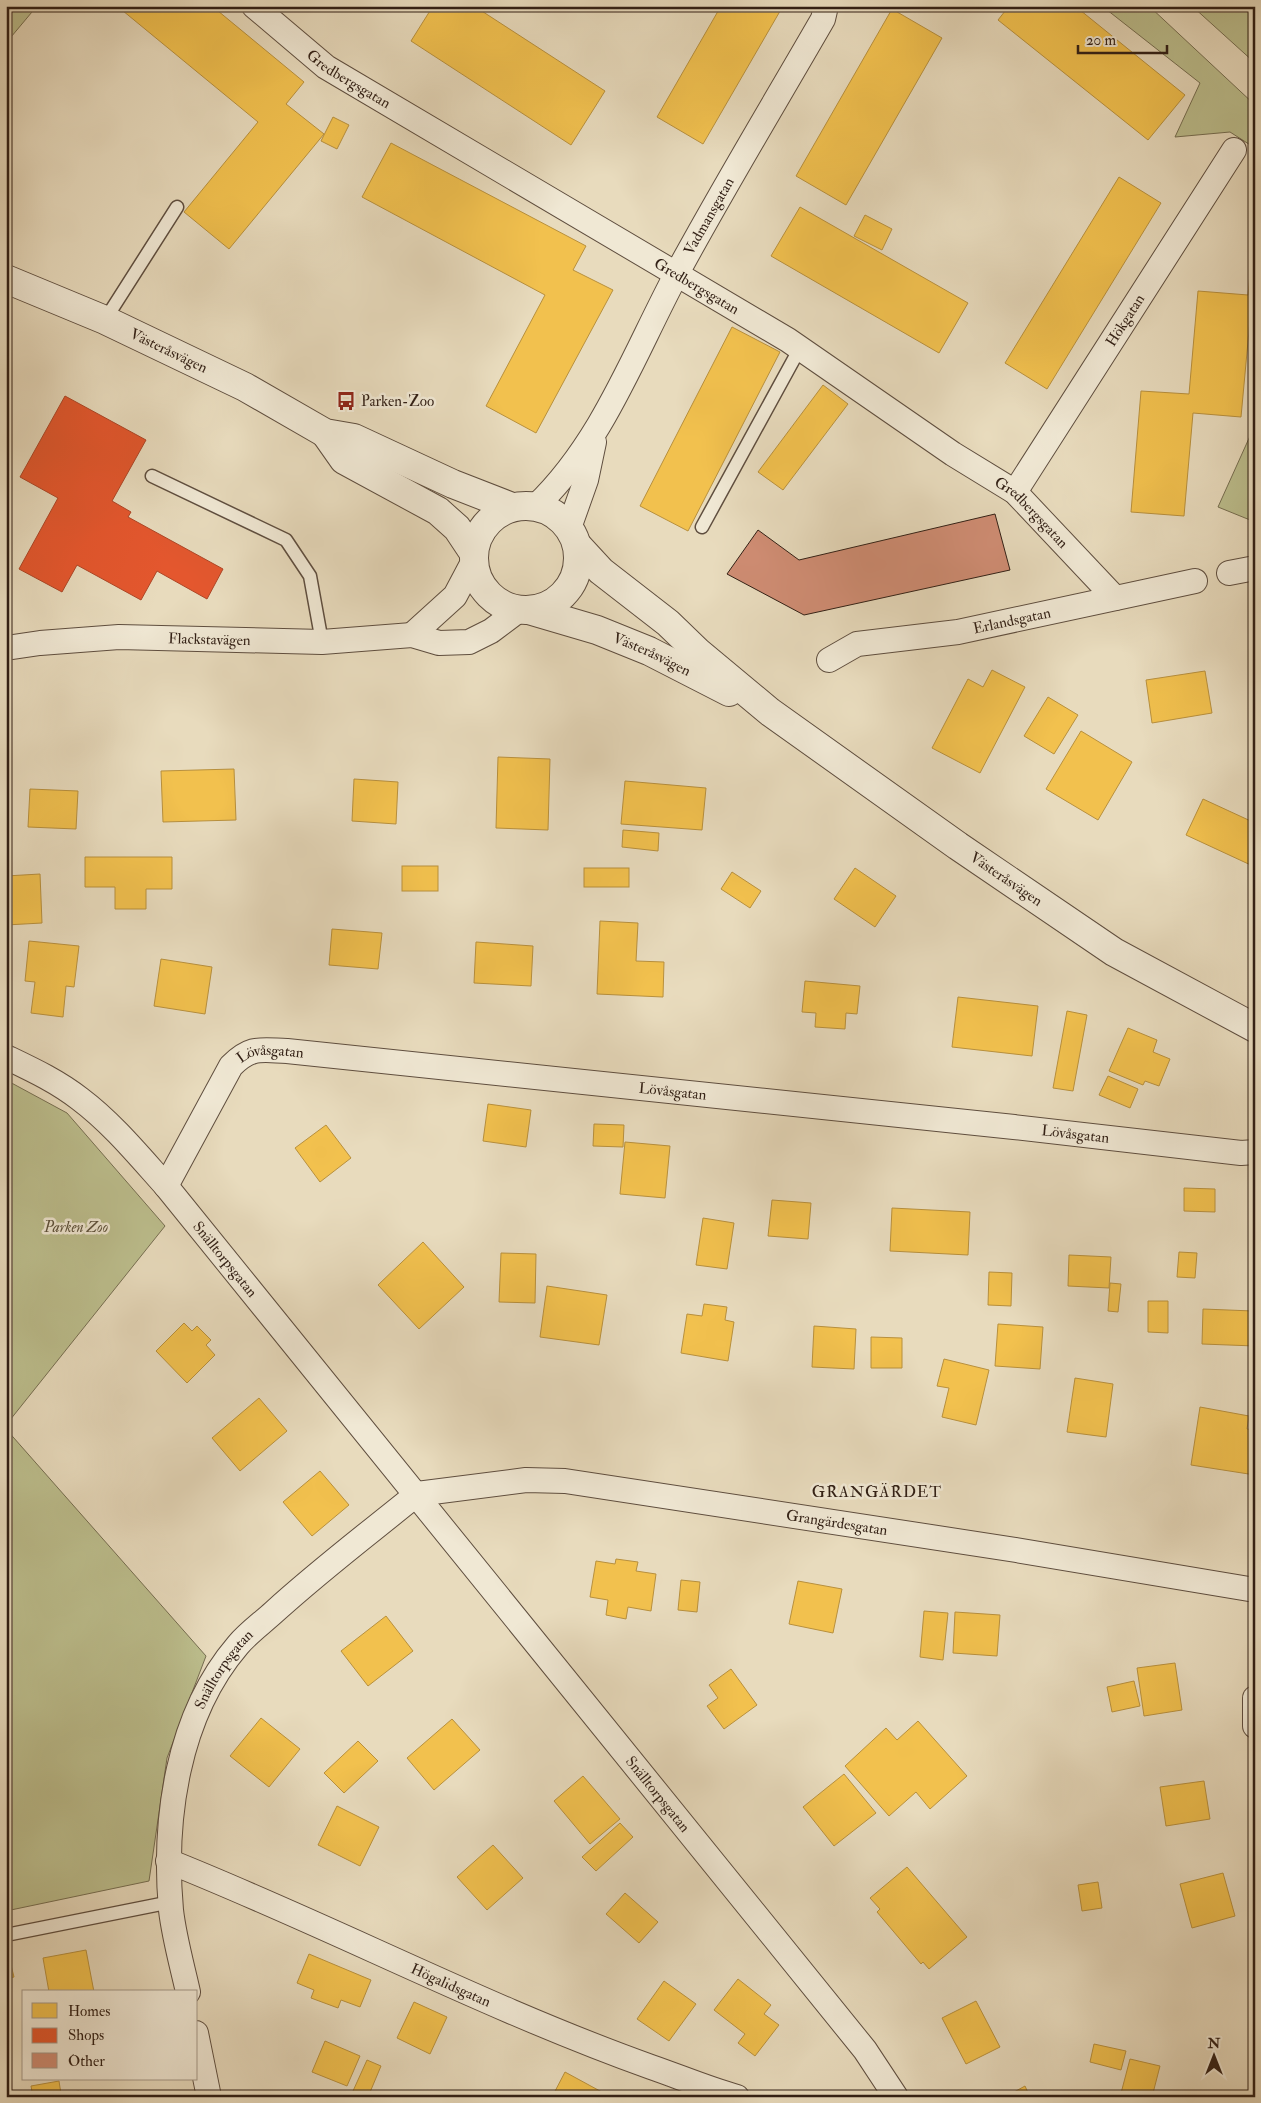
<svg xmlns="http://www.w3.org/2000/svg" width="1261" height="2103" font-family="'IM FELL Double Pica',serif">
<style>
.green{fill:#bcbe8d;stroke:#766e51}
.homes{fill:#f2c14e;stroke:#b8903d}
.shops{fill:#e4572e;stroke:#ae4626}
.building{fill:#d08d74;stroke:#311f15}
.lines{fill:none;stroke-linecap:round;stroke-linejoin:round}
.service-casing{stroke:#5f4e3f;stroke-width:15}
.minor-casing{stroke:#5f4e3f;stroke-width:26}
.tertiary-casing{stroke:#5f4e3f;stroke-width:30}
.service{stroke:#f0e8d4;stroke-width:12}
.minor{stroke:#f0e8d4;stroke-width:24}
.tertiary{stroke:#f0e8d4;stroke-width:28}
.labels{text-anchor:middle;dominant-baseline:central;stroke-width:5;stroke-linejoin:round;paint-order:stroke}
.street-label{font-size:15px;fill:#311f15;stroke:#f0e8d4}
.poi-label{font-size:15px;fill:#311f15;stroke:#f0e8d4;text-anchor:start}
.park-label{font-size:15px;font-style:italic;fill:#5b4f39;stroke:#f0e8d4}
.neighbourhood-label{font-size:16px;letter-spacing:1px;fill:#311f15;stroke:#f0e8d4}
</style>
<rect width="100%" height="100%" fill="#e8dbbd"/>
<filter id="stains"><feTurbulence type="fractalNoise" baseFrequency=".004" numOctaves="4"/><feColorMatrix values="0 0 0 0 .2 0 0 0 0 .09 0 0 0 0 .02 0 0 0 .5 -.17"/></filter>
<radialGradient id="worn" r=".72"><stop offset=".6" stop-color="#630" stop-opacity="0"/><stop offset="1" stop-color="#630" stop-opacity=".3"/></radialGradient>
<!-- green -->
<g class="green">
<path d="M 6,6 L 37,6 L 6,43 Z"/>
<path d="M 1102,6 L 1149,6 L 1255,105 L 1255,148 L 1230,132 L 1175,137 L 1200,83 Z"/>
<path d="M 1192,6 L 1255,6 L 1255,63 Z"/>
<path d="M 1255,425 L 1255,522 L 1218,507 Z"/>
<path d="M 6,1080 L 67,1113 L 165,1226 L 6,1425 Z"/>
<path d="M 6,1429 L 206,1656 L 167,1758 L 149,1881 L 6,1911 Z"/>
</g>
<!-- homes -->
<g class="homes">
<path d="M 117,6 L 212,6 L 304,82 L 286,104 L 324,134 L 229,249 L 184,212 L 258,122 Z"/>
<path d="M 433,6 L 474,6 L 605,91 L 571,145 L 411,41 Z"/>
<path d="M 721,6 L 783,6 L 703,144 L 657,117 Z"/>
<path d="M 1009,6 L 1075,6 L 1185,95 L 1148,140 L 998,20 Z"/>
<path d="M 892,9 L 942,38 L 846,205 L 796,176 Z"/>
<path d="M 333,117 L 349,125 L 337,149 L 321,141 Z"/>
<path d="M 391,143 L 586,246 L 573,270 L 613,290 L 536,433 L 486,406 L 545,295 L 362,197 Z"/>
<path d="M 1119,177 L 1161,203 L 1047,389 L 1005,363 Z"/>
<path d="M 800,207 L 968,303 L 939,353 L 771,256 Z"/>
<path d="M 865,215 L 892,229 L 882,250 L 854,236 Z"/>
<path d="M 1255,220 L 1255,309 L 1251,309 L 1241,417 L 1193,413 L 1184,516 L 1131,512 L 1141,391 L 1189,394 L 1198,291 L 1248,295 Z"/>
<path d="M 732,327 L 780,352 L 688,531 L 640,506 Z"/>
<path d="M 823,385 L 848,404 L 783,490 L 758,472 Z"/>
<path d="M 992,670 L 1025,687 L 980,773 L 932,748 L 968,679 L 983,687 Z"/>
<path d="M 1205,671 L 1212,713 L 1152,723 L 1146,680 Z"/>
<path d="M 1048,697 L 1078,715 L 1054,754 L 1024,736 Z"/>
<path d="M 1081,731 L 1132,762 L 1098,820 L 1046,789 Z"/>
<path d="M 498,757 L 550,759 L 548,830 L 496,828 Z"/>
<path d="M 234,769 L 236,820 L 163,822 L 161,771 Z"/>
<path d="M 354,779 L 398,782 L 396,824 L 352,821 Z"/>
<path d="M 625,781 L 706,788 L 702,830 L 621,824 Z"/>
<path d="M 30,789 L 78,791 L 76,829 L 28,827 Z"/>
<path d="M 1203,799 L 1255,823 L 1255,867 L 1186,835 Z"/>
<path d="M 623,830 L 659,833 L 658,851 L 622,847 Z"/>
<path d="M 85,857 L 172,857 L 172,889 L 146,889 L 146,909 L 115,909 L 115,887 L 85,887 Z"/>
<rect x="402" y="866" width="36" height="25"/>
<rect x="584" y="868" width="45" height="19"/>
<path d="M 855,868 L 896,896 L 875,927 L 834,899 Z"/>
<path d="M 732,872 L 761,891 L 750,908 L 721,889 Z"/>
<path d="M 40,874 L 42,923 L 6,925 L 6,876 Z"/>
<path d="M 600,921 L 638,923 L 636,961 L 664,962 L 663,997 L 597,994 Z"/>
<path d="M 332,929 L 382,933 L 378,969 L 329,965 Z"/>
<path d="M 29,941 L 79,946 L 74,987 L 66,986 L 63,1017 L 31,1013 L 35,982 L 25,981 Z"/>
<path d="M 476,942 L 533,946 L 531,986 L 474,983 Z"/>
<path d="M 161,959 L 212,967 L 205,1014 L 154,1006 Z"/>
<path d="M 805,981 L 860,986 L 857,1014 L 846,1013 L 845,1029 L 815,1027 L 816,1013 L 802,1012 Z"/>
<path d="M 958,997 L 1038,1006 L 1032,1056 L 952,1047 Z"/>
<path d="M 1067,1011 L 1087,1015 L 1073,1091 L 1053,1088 Z"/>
<path d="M 1128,1028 L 1157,1040 L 1153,1052 L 1170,1059 L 1159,1086 L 1145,1081 L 1143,1085 L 1109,1071 Z"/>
<path d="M 1108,1076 L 1138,1089 L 1130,1108 L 1099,1095 Z"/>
<path d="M 488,1104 L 531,1110 L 526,1147 L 483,1141 Z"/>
<path d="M 594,1124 L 624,1125 L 623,1147 L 593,1146 Z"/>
<path d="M 326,1125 L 351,1158 L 320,1182 L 295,1148 Z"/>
<path d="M 625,1142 L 670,1146 L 665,1198 L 620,1194 Z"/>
<path d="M 1184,1188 L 1215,1189 L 1215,1212 L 1184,1211 Z"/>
<path d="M 772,1200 L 811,1203 L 808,1239 L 768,1236 Z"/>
<path d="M 892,1208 L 970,1212 L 968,1255 L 890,1251 Z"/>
<path d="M 703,1218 L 734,1223 L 727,1269 L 696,1265 Z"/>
<path d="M 423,1242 L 464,1287 L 419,1329 L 378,1285 Z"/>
<path d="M 1179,1252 L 1197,1253 L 1195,1278 L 1177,1277 Z"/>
<path d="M 501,1253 L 536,1254 L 535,1303 L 499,1302 Z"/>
<path d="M 1069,1255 L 1111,1257 L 1109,1288 L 1068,1286 Z"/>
<path d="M 989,1272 L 1012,1273 L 1011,1306 L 988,1305 Z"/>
<path d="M 1254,1275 L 1255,1346 L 1202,1344 L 1203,1309 L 1253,1311 Z"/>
<path d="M 1110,1283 L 1121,1284 L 1118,1312 L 1108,1311 Z"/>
<path d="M 547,1286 L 607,1295 L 599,1345 L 540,1337 Z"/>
<path d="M 1148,1301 L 1168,1301 L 1168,1333 L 1148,1332 Z"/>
<path d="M 704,1304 L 727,1307 L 725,1320 L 734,1322 L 728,1361 L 681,1353 L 687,1314 L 702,1316 Z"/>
<path d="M 184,1323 L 192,1331 L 197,1326 L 211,1340 L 206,1345 L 215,1355 L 187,1383 L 156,1351 Z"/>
<path d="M 998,1324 L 1043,1327 L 1040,1369 L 995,1366 Z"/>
<path d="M 814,1326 L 856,1329 L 854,1369 L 812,1367 Z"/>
<path d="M 871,1337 L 902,1338 L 902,1368 L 871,1368 Z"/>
<path d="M 944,1359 L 989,1370 L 976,1425 L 942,1417 L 949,1388 L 937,1386 Z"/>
<path d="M 1075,1378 L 1113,1384 L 1106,1437 L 1067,1432 Z"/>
<path d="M 259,1398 L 287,1431 L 240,1471 L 212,1438 Z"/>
<path d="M 1200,1407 L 1249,1416 L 1247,1429 L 1255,1430 L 1255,1475 L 1191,1465 Z"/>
<path d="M 320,1471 L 349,1505 L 312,1536 L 283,1502 Z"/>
<path d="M 616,1559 L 638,1562 L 636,1571 L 656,1574 L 651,1611 L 628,1607 L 626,1619 L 606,1615 L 608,1600 L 590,1597 L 596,1561 L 615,1564 Z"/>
<path d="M 681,1580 L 700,1582 L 697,1612 L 678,1610 Z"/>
<path d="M 798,1581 L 842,1589 L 833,1633 L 789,1624 Z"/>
<path d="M 924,1611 L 948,1613 L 943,1660 L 920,1657 Z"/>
<path d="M 955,1612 L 1000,1615 L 997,1656 L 953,1653 Z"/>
<path d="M 386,1616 L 413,1651 L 368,1686 L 341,1651 Z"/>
<path d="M 1175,1663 L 1182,1710 L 1144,1716 L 1137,1668 Z"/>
<path d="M 731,1669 L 757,1705 L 724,1729 L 707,1706 L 718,1698 L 709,1685 Z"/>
<path d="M 1134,1681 L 1140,1706 L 1112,1712 L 1107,1687 Z"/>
<path d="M 261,1718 L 300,1749 L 269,1787 L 230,1756 Z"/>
<path d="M 452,1719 L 480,1750 L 434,1790 L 407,1758 Z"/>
<path d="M 918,1721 L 967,1776 L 930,1809 L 916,1792 L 889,1816 L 845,1766 L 886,1728 L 897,1740 Z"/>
<path d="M 358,1741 L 378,1761 L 344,1793 L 324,1773 Z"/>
<path d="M 844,1774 L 876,1813 L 834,1846 L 803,1807 Z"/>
<path d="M 583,1776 L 620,1819 L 590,1844 L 554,1801 Z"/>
<path d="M 1204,1781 L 1210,1819 L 1166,1826 L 1160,1787 Z"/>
<path d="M 337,1806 L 379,1827 L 360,1866 L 318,1845 Z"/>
<path d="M 620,1823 L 633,1837 L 596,1871 L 582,1857 Z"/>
<path d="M 493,1845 L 523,1878 L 487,1910 L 457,1877 Z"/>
<path d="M 907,1867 L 967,1937 L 929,1969 L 923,1962 L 921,1964 L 877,1912 L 880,1909 L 870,1898 Z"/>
<path d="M 1223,1873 L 1235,1916 L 1192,1928 L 1180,1884 Z"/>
<path d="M 1098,1882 L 1102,1908 L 1082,1911 L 1078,1885 Z"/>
<path d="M 625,1893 L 658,1922 L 639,1943 L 606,1914 Z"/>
<path d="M 7,1949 L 14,1977 L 6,1979 L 6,1950 Z"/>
<path d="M 86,1950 L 94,1992 L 49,1992 L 43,1958 Z"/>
<path d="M 309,1954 L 371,1980 L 360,2007 L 341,2000 L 338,2008 L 311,1998 L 314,1990 L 297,1983 Z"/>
<path d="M 738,1979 L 771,2005 L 764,2014 L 779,2025 L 755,2056 L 738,2043 L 745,2034 L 714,2010 Z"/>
<path d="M 664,1981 L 696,2004 L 669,2041 L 637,2019 Z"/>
<path d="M 976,2001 L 1000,2047 L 966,2064 L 942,2018 Z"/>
<path d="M 414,2002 L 447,2017 L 430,2054 L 397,2038 Z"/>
<path d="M 325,2041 L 360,2056 L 347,2086 L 312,2072 Z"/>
<path d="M 1094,2044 L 1126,2051 L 1121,2070 L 1090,2062 Z"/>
<path d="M 1130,2059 L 1160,2066 L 1152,2097 L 1120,2097 Z"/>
<path d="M 367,2060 L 381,2066 L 368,2097 L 353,2091 Z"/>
<path d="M 565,2072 L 611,2097 L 552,2097 Z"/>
<path d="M 59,2081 L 61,2094 L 79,2091 L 81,2097 L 33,2097 L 31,2086 Z"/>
<path d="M 1025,2086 L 1030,2097 L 1005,2097 Z"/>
</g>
<!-- shops -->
<path class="shops" d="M 65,396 L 146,440 L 112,501 L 131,512 L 128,517 L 223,569 L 207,599 L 157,571 L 141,600 L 77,565 L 62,592 L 19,569 L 58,498 L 20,477 Z"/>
<!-- building -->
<path class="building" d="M 995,514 L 1010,570 L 804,615 L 727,574 L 758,530 L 799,560 Z"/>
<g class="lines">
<!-- service casing -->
<g class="service-casing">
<g id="service">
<path d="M 105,320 L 177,207"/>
<path d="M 152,476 L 286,540 L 310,576 L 322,642"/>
<path d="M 702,527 L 800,348"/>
<path d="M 6,1935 L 171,1902"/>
</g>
</g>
<!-- minor casing -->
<g class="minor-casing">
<g id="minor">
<path id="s1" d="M 254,6 L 326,67 L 788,340 L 953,454 L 1015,492 L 1115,598"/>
<path id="s2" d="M 1015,492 L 1234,150"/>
<path id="s3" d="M 536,506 C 602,443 634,354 676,275 C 723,188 774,104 823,19 L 826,6"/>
<path d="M 569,528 L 586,480 L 594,442"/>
<path d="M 1229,573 L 1255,568"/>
<path d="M 412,635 L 455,596 L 473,562"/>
<path id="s4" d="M 6,648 L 40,643 L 119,637 L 322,642 L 412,635 L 439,643 L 469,642 L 491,631 L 519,610"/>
<path id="s5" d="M 829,660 L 857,644 L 958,632 L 1195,581"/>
<path id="s6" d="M 6,1057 C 31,1069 57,1081 80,1099 C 112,1123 139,1156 166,1186 L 865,2050 L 896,2097"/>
<path id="s7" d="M 166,1186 L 231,1066 C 251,1046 260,1050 287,1051 L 1014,1127 L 1241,1153 L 1255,1152"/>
<path id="s8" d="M 417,1494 L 526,1480 L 565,1481 L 1016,1550 L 1255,1590"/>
<path d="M 1255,1698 L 1255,1726"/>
<path id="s9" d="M 168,1861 C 331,1926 486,2008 651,2067 C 680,2077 708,2089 737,2097"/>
<path id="s10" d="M 188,1992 C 182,1965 174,1937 171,1910 C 163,1820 177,1716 238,1645 C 248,1633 262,1623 274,1612 C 320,1570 369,1533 417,1494"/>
<path d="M 196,2033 L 209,2097"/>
</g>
</g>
<!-- tertiary casing -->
<g class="tertiary-casing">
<g id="tertiary">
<path id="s11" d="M 6,279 L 105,320 L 245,387 L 325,433 L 354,438 L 453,484 L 512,507"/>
<path d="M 325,433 L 344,460 L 438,511 L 457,528 L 473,552"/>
<circle cx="526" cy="558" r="52"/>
<path id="s12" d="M 577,545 L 601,571 L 668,623 L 698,652 L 770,712 L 958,846 L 1114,952 L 1255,1028"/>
<path id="s13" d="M 529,610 L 597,630 L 649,651 L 729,692"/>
</g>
</g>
<!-- service -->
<use href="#service" class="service"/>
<!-- minor -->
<use href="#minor" class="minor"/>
<!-- tertiary -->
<use href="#tertiary" class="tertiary"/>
</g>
<!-- icons -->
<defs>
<g id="bus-bare" transform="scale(1.5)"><path d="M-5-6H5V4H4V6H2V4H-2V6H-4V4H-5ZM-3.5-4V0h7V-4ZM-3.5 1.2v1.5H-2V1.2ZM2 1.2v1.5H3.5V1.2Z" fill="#8f2418" stroke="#f0e8d4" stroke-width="2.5" paint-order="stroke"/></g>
</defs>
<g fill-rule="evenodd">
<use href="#bus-bare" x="346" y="401"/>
</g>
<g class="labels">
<!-- street labels -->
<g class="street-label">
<text stroke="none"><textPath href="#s1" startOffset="120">Gredbergsgatan</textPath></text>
<text stroke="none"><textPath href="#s3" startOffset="339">Vadmansgatan</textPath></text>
<text stroke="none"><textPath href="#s1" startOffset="525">Gredbergsgatan</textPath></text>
<text stroke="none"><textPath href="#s2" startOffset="204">Hökgatan</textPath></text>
<text stroke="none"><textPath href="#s11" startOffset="178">Västeråsvägen</textPath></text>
<text stroke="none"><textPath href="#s1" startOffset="930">Gredbergsgatan</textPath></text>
<text stroke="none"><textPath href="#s5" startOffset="189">Erlandsgatan</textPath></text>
<text stroke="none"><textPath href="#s4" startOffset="204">Flackstavägen</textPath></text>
<text stroke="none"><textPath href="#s13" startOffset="131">Västeråsvägen</textPath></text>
<text stroke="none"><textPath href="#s12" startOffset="545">Västeråsvägen</textPath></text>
<text stroke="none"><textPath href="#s7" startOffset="180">Lövåsgatan</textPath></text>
<text stroke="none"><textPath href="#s7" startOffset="585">Lövåsgatan</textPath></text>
<text stroke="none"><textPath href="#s7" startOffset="990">Lövåsgatan</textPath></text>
<text stroke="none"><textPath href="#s6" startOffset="302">Snälltorpsgatan</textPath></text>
<text stroke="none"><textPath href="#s8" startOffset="424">Grangärdesgatan</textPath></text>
<text stroke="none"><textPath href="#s10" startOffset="336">Snälltorpsgatan</textPath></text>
<text stroke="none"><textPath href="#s6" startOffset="990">Snälltorpsgatan</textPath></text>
<text stroke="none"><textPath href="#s9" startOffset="309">Högalidsgatan</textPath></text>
</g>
<!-- poi labels -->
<g class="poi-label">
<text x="361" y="401">Parken-Zoo</text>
</g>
<!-- park labels -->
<g class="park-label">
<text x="76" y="1227">Parken Zoo</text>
</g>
<!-- neighbourhood labels -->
<g class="neighbourhood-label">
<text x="877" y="1492">GRANGÄRDET</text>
</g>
</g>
<!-- margin -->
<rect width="1261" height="2103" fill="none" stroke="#e8dbbd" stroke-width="25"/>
<rect x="8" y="8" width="1246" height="2088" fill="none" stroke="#311f15" stroke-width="2.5"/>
<rect x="12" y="12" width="1236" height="2078" fill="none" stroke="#311f15"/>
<!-- legend -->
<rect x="22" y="1990" width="175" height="90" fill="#f0e8d4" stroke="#a49888"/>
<rect x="32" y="2003" width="25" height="15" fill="#f2c14e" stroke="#a49888"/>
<text x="68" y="2016" font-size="15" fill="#311f15">Homes</text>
<rect x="32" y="2028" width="25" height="15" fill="#e4572e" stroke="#a49888"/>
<text x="68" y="2040" font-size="15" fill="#311f15">Shops</text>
<rect x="32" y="2053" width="25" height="15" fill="#d08d74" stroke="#a49888"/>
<text x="68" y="2066" font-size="15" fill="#311f15">Other</text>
<!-- north arrow -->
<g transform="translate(1214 2056)" stroke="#f0e8d4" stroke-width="4" paint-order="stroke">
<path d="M0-4L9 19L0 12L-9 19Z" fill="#311f15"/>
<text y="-8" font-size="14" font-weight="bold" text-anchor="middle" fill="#311f15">N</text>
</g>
<!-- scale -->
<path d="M1078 45v8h89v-8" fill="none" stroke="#311f15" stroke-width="2.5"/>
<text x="1086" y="45" font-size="15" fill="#311f15" stroke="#f0e8d4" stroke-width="4" paint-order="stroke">20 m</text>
<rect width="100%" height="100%" filter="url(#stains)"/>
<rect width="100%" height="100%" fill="url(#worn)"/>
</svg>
